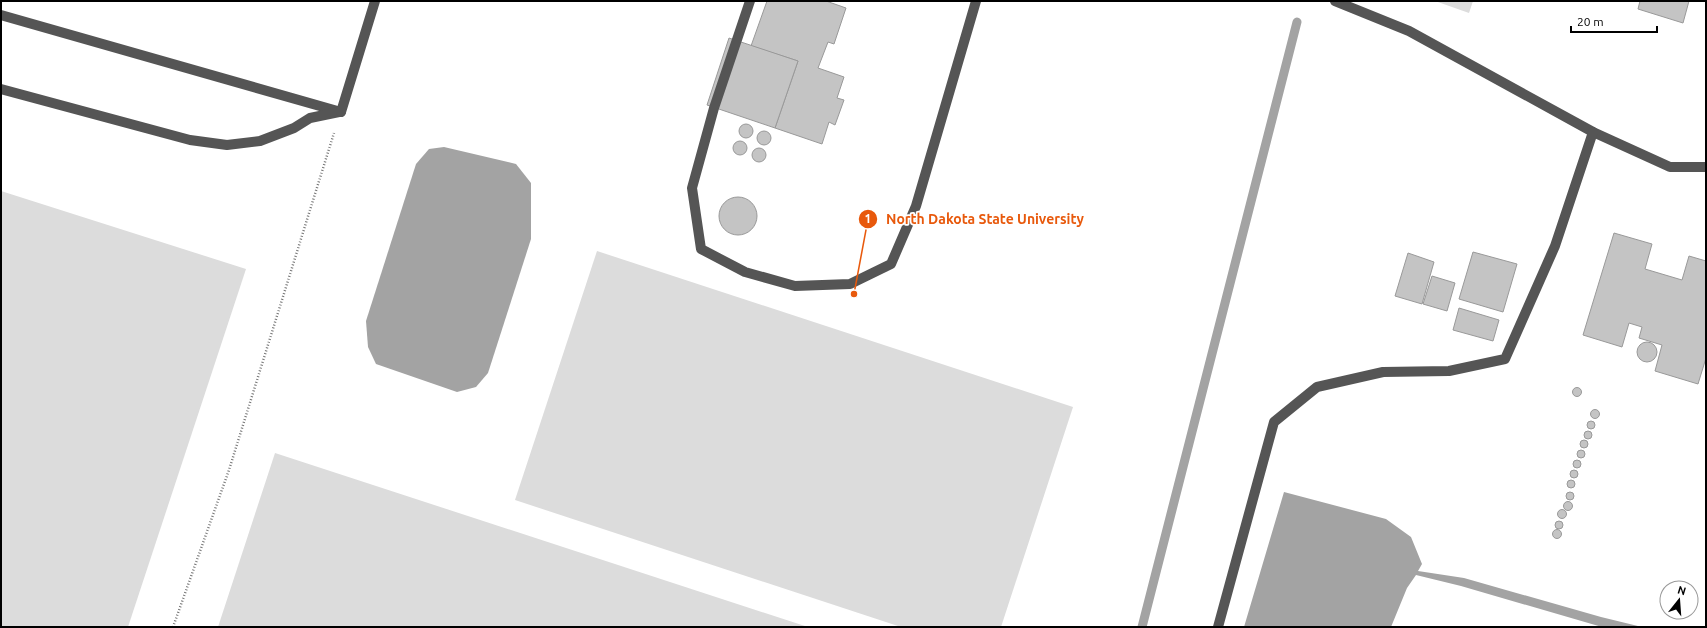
<svg xmlns="http://www.w3.org/2000/svg" width="1707" height="628" font-family="Ubuntu,sans-serif">
<style>
.green{fill:#dcdcdc}
.water{fill:#a3a3a3}
.lines{fill:none;stroke-linecap:round;stroke-linejoin:round}
.stream{stroke:#a3a3a3;stroke-width:9}
.building{fill:#c4c4c4;stroke:#999}
.path{stroke:#777;stroke-width:2.5;stroke-dasharray:1 2;stroke-linecap:butt}
.minor{stroke:#555;stroke-width:10}
.leader{fill:none;stroke:#e8590c;stroke-width:1.5}
.callout-dot{fill:#e8590c;stroke:#fff;stroke-width:1.5}
.mark-label{font-size:12px;text-anchor:middle;font-weight:bold;fill:#fff}
.callout-label{font-size:14px;text-anchor:middle;font-weight:bold;fill:#e8590c;stroke:#fff;stroke-width:3.5;stroke-linejoin:round;paint-order:stroke}
</style>
<rect width="100%" height="100%" fill="#fff"/>
<!-- green -->
<g class="green">
<path d="M 1435,1 L 1473,1 L 1469,13 Z"/>
<path d="M 1,191 L 246,269 L 128,627 L 1,627 Z"/>
<path d="M 597,251 L 1073,407 L 1001,627 L 901,627 L 515,500 Z"/>
<path d="M 275,453 L 808,627 L 218,627 Z"/>
</g>
<!-- water -->
<g class="water">
<path d="M 444,147 L 516,164 L 531,183 L 531,239 L 488,373 L 476,387 L 457,392 L 376,364 L 368,347 L 366,321 L 416,164 L 429,149 Z"/>
<path d="M 1284,492 L 1386,519 L 1411,537 L 1422,564 L 1418,571 L 1464,578 L 1601,617 L 1642,627 L 1602,627 L 1461,586 L 1416,575 L 1407,588 L 1391,627 L 1244,627 Z"/>
</g>
<g class="lines">
<!-- stream -->
<path class="stream" d="M 1142,627 L 1297,22"/>
</g>
<!-- building -->
<g class="building">
<path d="M 767,1 L 826,1 L 846,8 L 834,44 L 828,42 L 818,68 L 844,77 L 837,98 L 844,100 L 835,125 L 829,122 L 822,144 L 775,128 L 798,61 L 751,46 Z"/>
<path d="M 1640,1 L 1689,1 L 1683,23 L 1638,9 Z"/>
<path d="M 729,38 L 798,61 L 775,128 L 707,105 Z"/>
<circle cx="746" cy="131" r="7"/>
<circle cx="764" cy="138" r="7"/>
<circle cx="740" cy="148" r="7"/>
<circle cx="759" cy="155" r="7"/>
<circle cx="738" cy="216" r="19"/>
<path d="M 1614,233 L 1652,244 L 1645,269 L 1682,280 L 1689,256 L 1706,261 L 1706,358 L 1698,384 L 1655,371 L 1662,345 L 1639,338 L 1642,327 L 1629,323 L 1622,347 L 1583,335 Z"/>
<path d="M 1473,252 L 1517,264 L 1503,312 L 1459,299 Z"/>
<path d="M 1408,253 L 1434,262 L 1422,304 L 1395,296 Z"/>
<path d="M 1432,276 L 1455,283 L 1447,311 L 1423,304 Z"/>
<path d="M 1459,308 L 1499,320 L 1493,341 L 1453,330 Z"/>
<circle cx="1647" cy="352" r="10"/>
<circle cx="1577" cy="392" r="4.5"/>
<circle cx="1595" cy="414" r="4.5"/>
<circle cx="1591" cy="425" r="4"/>
<circle cx="1588" cy="435" r="4"/>
<circle cx="1584" cy="444" r="4"/>
<circle cx="1581" cy="454" r="4"/>
<circle cx="1577" cy="464" r="4"/>
<circle cx="1574" cy="474" r="4"/>
<circle cx="1571" cy="484" r="4"/>
<circle cx="1570" cy="496" r="4"/>
<circle cx="1568" cy="506" r="4.5"/>
<circle cx="1562" cy="514" r="4.5"/>
<circle cx="1559" cy="525" r="4"/>
<circle cx="1557" cy="534" r="4.5"/>
</g>
<g class="lines">
<!-- path -->
<path class="path" d="M 173,627 L 229,470 L 334,133"/>
<!-- minor -->
<g class="minor">
<path d="M 750,1 L 714,108 L 692,188 L 701,249 L 745,272 L 795,286 L 850,284 L 891,264 L 916,206 L 976,1"/>
<path d="M 1335,1 L 1409,31 L 1593,132 L 1670,167 L 1706,167"/>
<path d="M 1,15 L 341,112"/>
<path d="M 1,89 L 190,140 L 227,145 L 260,141 L 294,128 L 310,118 L 339,112"/>
<path d="M 341,112 L 375,1"/>
<path d="M 1218,627 L 1274,422 L 1317,387 L 1383,372 L 1449,371 L 1505,359 L 1555,246 L 1593,132"/>
</g>
</g>
<!-- callouts -->
<path class="leader" d="M854 294L868 219"/>
<g class="callout-dot">
<circle cx="854" cy="294" r="4"/>
<circle cx="868" cy="219" r="10"/>
</g>
<g class="mark-label">
<text x="868" y="223">1</text>
</g>
<g class="callout-label">
<text x="985" y="224">North Dakota State University</text>
</g>
<!-- border -->
<rect width="1707" height="628" fill="none" stroke="#000000" stroke-width="4"/>
<!-- north arrow -->
<g transform="translate(1679 600) rotate(17)"><circle r="19" fill="#ffffff" stroke="#999999"/>
<path d="M0-3L7 15L0 10L-7 15Z" fill="#000000"/>
<text y="-6" font-size="11" font-weight="bold" text-anchor="middle" fill="#000000">N</text>
</g>
<!-- scale -->
<path d="M1571 26v6h86v-6" fill="none" stroke="#000000" stroke-width="2"/>
<text x="1577" y="26" font-size="12" fill="#000000" stroke="#ffffff" stroke-width="3" paint-order="stroke">20 m</text>
</svg>
